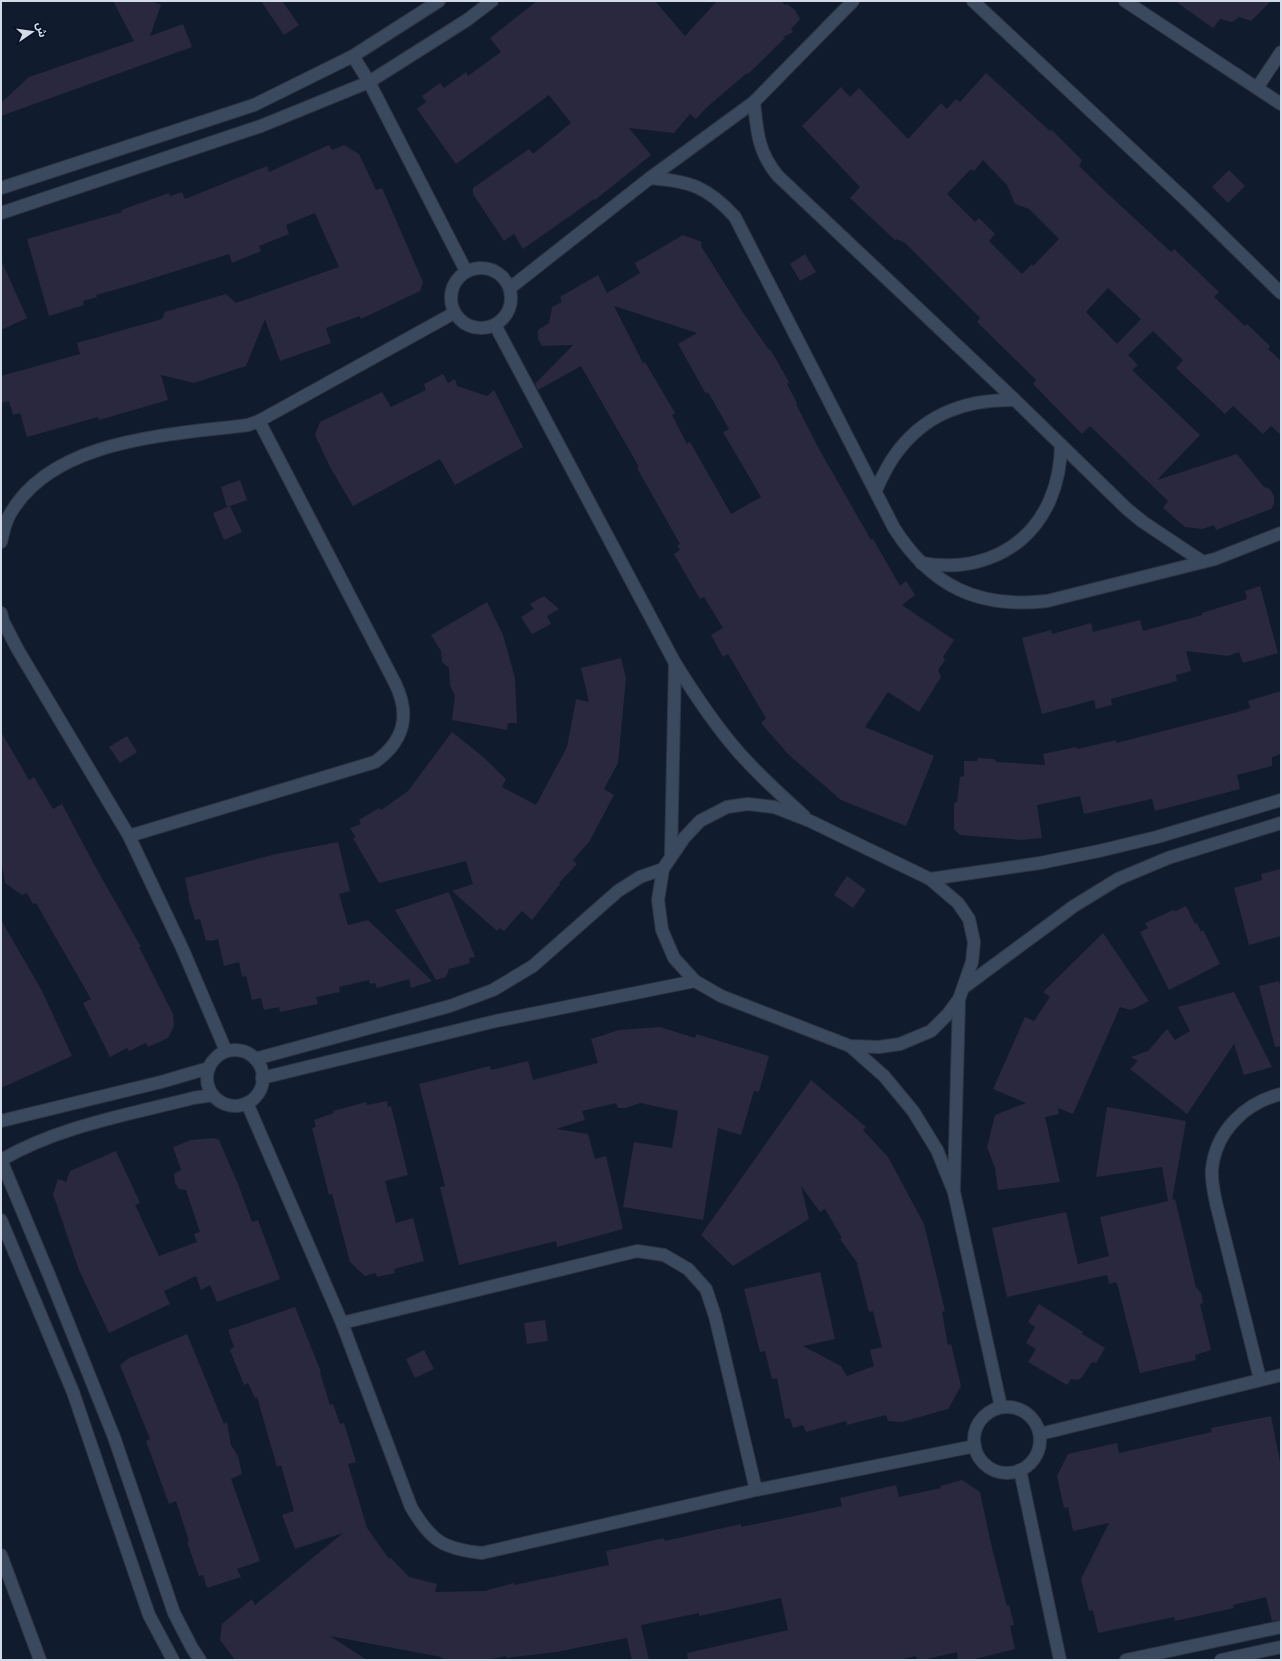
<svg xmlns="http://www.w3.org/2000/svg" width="1282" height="1661" font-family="Raleway,'Noto Sans Arabic',sans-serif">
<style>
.building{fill:#29283f;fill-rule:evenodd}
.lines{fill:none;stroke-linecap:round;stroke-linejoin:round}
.street-casing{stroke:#2f3544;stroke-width:14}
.secondary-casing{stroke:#2f3544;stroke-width:14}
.street{stroke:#3b495e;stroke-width:12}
.secondary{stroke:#3b495e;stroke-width:12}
</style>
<rect width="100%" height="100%" fill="#101c2e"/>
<!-- building -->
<g class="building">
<path d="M 113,1 L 151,1 L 161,5 L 150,36 L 183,24 L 192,47 L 1,116 L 1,103 L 29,77 L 134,41 Z"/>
<path d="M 261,1 L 282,1 L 299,25 L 284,35 Z"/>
<path d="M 537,1 L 655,1 L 685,36 L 717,1 L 781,1 L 785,5 L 787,4 L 795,10 L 800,19 L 791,29 L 793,32 L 783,37 L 785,38 L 748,74 L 747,73 L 707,107 L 696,119 L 690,114 L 674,133 L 629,128 L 651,155 L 595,200 L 594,199 L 523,249 L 514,234 L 504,241 L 473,194 L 473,188 L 529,149 L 533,154 L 571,123 L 549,95 L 456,164 L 417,109 L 426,102 L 422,96 L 440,83 L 444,88 L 466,72 L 468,76 L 501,52 L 490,38 Z"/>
<path d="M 1175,1 L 1271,1 L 1251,21 L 1239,17 L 1232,22 L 1220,19 L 1213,28 Z"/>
<path d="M 986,73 L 1050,131 L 1052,130 L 1082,160 L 1079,166 L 1108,194 L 1171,252 L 1174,249 L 1219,292 L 1214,297 L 1245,326 L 1247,324 L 1270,346 L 1268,349 L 1281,361 L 1281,435 L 1271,426 L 1263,434 L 1233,406 L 1225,414 L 1176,368 L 1183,360 L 1153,331 L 1128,355 L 1138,365 L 1132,370 L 1200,435 L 1157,480 L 1237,454 L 1264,487 L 1270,489 L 1274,496 L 1274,504 L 1271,509 L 1216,530 L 1214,525 L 1202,529 L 1185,527 L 1163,508 L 1168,501 L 1090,426 L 1082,434 L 1033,384 L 1036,380 L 977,322 L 980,318 L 905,243 L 897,239 L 895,240 L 850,198 L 860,187 L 802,126 L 841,87 L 850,97 L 859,88 L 908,139 L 941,103 L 947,109 L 956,99 L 960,102 ZM 983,160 L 1007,185 L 1015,204 L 1029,209 L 1059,239 L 1033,266 L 1032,264 L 1022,274 L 989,241 L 995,234 L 979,218 L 975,222 L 947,194 L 971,169 L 974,171 ZM 1108,288 L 1141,319 L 1117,344 L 1086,312 Z"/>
<path d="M 329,145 L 332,150 L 344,145 L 359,154 L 376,190 L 382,188 L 423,282 L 420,291 L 361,319 L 360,316 L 326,328 L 331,343 L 280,361 L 265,319 L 246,366 L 194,383 L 161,375 L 168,400 L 99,420 L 98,417 L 27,437 L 20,413 L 13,415 L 9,401 L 1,403 L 1,376 L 80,354 L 77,343 L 162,319 L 165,312 L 226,294 L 236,303 L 339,267 L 315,213 L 286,225 L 289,234 L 259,246 L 261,251 L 232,263 L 229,254 L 135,284 L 96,295 L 97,297 L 83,301 L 84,305 L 49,316 L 27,239 L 122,212 L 121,210 L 169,193 L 170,196 L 182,192 L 185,199 L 267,166 L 269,172 Z"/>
<path d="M 1229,170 L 1245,186 L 1228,203 L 1212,187 Z"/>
<path d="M 683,235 L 702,242 L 701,246 L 740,308 L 769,350 L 770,349 L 789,382 L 787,384 L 797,403 L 796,404 L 819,449 L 871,540 L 873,539 L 900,586 L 906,581 L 915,595 L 902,605 L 954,640 L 943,657 L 945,660 L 938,670 L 941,677 L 919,712 L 888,692 L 865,727 L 934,756 L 906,826 L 841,800 L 789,755 L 761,723 L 766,718 L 728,654 L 723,657 L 711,635 L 723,628 L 704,597 L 700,599 L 674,554 L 680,550 L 677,545 L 680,544 L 637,468 L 639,467 L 581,366 L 538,390 L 535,384 L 573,345 L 542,346 L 538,339 L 538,330 L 549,323 L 552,307 L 562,302 L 560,297 L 598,275 L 607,293 L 640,273 L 635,263 ZM 614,306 L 697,333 L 678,344 L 706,394 L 708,392 L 729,429 L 723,432 L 761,497 L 731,514 L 690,442 L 687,444 L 672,415 L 675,413 L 645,362 L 643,363 Z"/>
<path d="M 805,254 L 816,272 L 800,281 L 790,264 Z"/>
<path d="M 1,260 L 27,318 L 1,330 Z"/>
<path d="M 443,374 L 448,383 L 455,379 L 457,386 L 487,396 L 494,390 L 523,447 L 455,485 L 440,459 L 353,506 L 330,467 L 315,435 L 320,422 L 382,392 L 391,407 L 426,390 L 424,384 Z"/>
<path d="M 240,480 L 247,500 L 227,507 L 221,487 Z"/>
<path d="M 230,506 L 242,532 L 224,540 L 213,513 Z"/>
<path d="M 1260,586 L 1278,653 L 1243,663 L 1239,652 L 1228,656 L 1186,651 L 1191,671 L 1176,675 L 1177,681 L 1111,699 L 1112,705 L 1096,709 L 1094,700 L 1042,714 L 1022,638 L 1051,630 L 1052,634 L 1091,623 L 1093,632 L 1140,620 L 1143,631 L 1202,615 L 1202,613 L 1247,599 L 1245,591 Z"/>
<path d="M 544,596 L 559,609 L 547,616 L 551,624 L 532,634 L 521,617 L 534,609 L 530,604 Z"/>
<path d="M 487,602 L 503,635 L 515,678 L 517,723 L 508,723 L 507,730 L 452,720 L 455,696 L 450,685 L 449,668 L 442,662 L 441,651 L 431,635 Z"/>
<path d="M 621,658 L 626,678 L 618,763 L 604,789 L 614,795 L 589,842 L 573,860 L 577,864 L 559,883 L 560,884 L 532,920 L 522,911 L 504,931 L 500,928 L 497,931 L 452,891 L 473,884 L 466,861 L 379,883 L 353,838 L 356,838 L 350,828 L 361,824 L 359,820 L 379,808 L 381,810 L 408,791 L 452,732 L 482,756 L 506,779 L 502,787 L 536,805 L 567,747 L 576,699 L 589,702 L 581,668 Z"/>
<path d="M 1281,691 L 1281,754 L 1272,757 L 1272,766 L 1237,775 L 1240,789 L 1155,811 L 1152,799 L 1084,814 L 1080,796 L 1037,805 L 1042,838 L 1021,840 L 960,835 L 954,829 L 954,803 L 957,802 L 960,777 L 964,776 L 964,761 L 977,761 L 978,758 L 994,759 L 997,762 L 1045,765 L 1043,754 L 1076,747 L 1078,749 L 1116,740 L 1116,743 L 1234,713 L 1250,708 L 1248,701 Z"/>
<path d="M 1,732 L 29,780 L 34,777 L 53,809 L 62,804 L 96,868 L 141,947 L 139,947 L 173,1014 L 174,1026 L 168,1038 L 148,1047 L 146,1043 L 129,1051 L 127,1048 L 110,1057 L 83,1003 L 91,999 L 36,903 L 33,904 L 27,893 L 22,895 L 5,883 L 1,859 Z"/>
<path d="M 127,736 L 137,752 L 120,763 L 109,747 Z"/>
<path d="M 338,842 L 350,891 L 339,894 L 348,925 L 368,920 L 432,981 L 411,988 L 409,979 L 377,988 L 375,983 L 370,984 L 369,980 L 339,987 L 340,992 L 316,997 L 318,1004 L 280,1012 L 279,1007 L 264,1010 L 261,998 L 252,1000 L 246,976 L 242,977 L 239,962 L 224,966 L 218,939 L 210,941 L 209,940 L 206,941 L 200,919 L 195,920 L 188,897 L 189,897 L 185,878 L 276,854 Z"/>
<path d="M 1281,869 L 1281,936 L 1249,945 L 1234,888 L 1262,880 L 1261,874 Z"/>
<path d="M 847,876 L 866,890 L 853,908 L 834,895 Z"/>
<path d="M 449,892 L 475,957 L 469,958 L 470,963 L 449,969 L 446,977 L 436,980 L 395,910 Z"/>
<path d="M 1186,906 L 1195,924 L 1197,923 L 1201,932 L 1203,930 L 1220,964 L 1169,990 L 1140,932 L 1148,928 L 1145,923 L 1173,910 L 1176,911 Z"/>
<path d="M 1,920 L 42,991 L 72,1056 L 1,1088 Z"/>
<path d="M 1103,933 L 1149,1001 L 1131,1010 L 1120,1007 L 1073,1114 L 1058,1108 L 1059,1114 L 1045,1117 L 1060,1182 L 998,1190 L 995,1168 L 987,1147 L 995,1115 L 1026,1103 L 993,1089 L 1025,1017 L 1034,1021 L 1050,997 L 1043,992 Z"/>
<path d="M 1279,981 L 1281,991 L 1281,1046 L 1275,1047 L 1259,986 Z"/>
<path d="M 1234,992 L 1272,1067 L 1244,1075 L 1234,1044 L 1187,1114 L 1130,1069 L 1138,1061 L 1131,1057 L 1148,1051 L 1167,1029 L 1175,1040 L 1190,1031 L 1178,1007 Z"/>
<path d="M 660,1027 L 695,1038 L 696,1034 L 769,1056 L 759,1092 L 754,1091 L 741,1135 L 718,1128 L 703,1220 L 623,1207 L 634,1142 L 672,1148 L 678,1111 L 640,1103 L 625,1108 L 618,1108 L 616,1103 L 582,1111 L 585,1120 L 556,1129 L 588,1134 L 595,1159 L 606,1156 L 623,1229 L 557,1247 L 556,1241 L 459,1265 L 440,1187 L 445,1186 L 419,1084 L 490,1066 L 491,1070 L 528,1061 L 533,1080 L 598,1063 L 591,1039 L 619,1030 Z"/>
<path d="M 811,1080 L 866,1127 L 863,1130 L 888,1157 L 924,1224 L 945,1311 L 942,1312 L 948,1345 L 951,1344 L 961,1386 L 948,1409 L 902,1422 L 888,1421 L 886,1415 L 847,1425 L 846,1421 L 806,1432 L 803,1425 L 793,1428 L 790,1418 L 785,1419 L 777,1378 L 772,1379 L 765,1351 L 760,1352 L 744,1289 L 820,1272 L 835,1339 L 803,1346 L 841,1366 L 847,1376 L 874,1366 L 870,1350 L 882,1347 L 873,1311 L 869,1312 L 857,1264 L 858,1264 L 840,1239 L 842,1238 L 825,1209 L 820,1212 L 801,1186 L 809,1219 L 733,1266 L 701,1235 Z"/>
<path d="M 387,1101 L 388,1107 L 391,1106 L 408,1175 L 385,1181 L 396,1223 L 413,1218 L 424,1261 L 394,1269 L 395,1273 L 377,1277 L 376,1273 L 365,1276 L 350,1262 L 332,1194 L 329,1195 L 312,1128 L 316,1127 L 314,1120 L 334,1113 L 333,1111 L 366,1102 L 367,1105 Z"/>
<path d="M 1107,1107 L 1186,1121 L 1172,1200 L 1175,1199 L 1196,1287 L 1201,1293 L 1203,1303 L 1200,1304 L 1211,1350 L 1195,1355 L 1196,1360 L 1140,1373 L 1118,1287 L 1116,1282 L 1109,1284 L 1107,1275 L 1007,1297 L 992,1228 L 1066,1212 L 1078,1264 L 1109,1256 L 1100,1217 L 1168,1201 L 1162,1167 L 1096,1177 Z"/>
<path d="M 214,1138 L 219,1140 L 238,1184 L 252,1222 L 258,1220 L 280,1279 L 217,1302 L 210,1285 L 201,1290 L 196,1276 L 164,1291 L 170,1304 L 109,1333 L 79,1270 L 53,1194 L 58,1179 L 66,1182 L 70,1171 L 116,1151 L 140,1203 L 135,1205 L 159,1256 L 197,1242 L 194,1234 L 200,1232 L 186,1190 L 179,1189 L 175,1183 L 174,1174 L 181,1170 L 173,1147 L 191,1140 Z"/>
<path d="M 1039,1304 L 1083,1332 L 1082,1334 L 1105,1348 L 1096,1363 L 1092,1362 L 1082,1377 L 1078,1380 L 1071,1379 L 1067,1385 L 1028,1362 L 1036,1349 L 1026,1343 L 1035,1327 L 1028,1322 Z"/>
<path d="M 295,1307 L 321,1372 L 320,1373 L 330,1405 L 333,1404 L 340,1424 L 344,1423 L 356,1462 L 348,1464 L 367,1528 L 389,1559 L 391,1558 L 409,1577 L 437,1584 L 435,1592 L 485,1591 L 514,1583 L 514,1585 L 609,1565 L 606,1551 L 664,1538 L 665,1541 L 741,1524 L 741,1527 L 842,1506 L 840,1498 L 896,1485 L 899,1497 L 941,1488 L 940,1486 L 962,1480 L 980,1492 L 991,1544 L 1007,1606 L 1009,1605 L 1014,1625 L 1010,1626 L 1015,1649 L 971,1660 L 958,1660 L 957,1652 L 923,1660 L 917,1660 L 916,1656 L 899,1660 L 688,1660 L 687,1653 L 788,1630 L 781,1598 L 699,1616 L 699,1613 L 641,1625 L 649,1660 L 632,1660 L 627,1638 L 556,1652 L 506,1658 L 506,1656 L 488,1660 L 450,1660 L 441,1658 L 441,1657 L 330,1636 L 367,1660 L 235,1660 L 220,1640 L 222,1624 L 252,1599 L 255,1605 L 343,1533 L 295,1549 L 282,1515 L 294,1511 L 281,1465 L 277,1467 L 257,1397 L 255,1398 L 248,1383 L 244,1385 L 230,1350 L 234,1347 L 228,1330 Z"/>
<path d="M 545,1320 L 548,1341 L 527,1344 L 524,1323 Z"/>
<path d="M 187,1334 L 224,1424 L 227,1422 L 231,1445 L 238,1456 L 242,1474 L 231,1479 L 260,1561 L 237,1569 L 241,1577 L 207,1588 L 203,1575 L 199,1576 L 187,1542 L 189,1541 L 176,1501 L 169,1504 L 146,1441 L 150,1439 L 120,1365 L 129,1358 Z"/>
<path d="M 424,1350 L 434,1369 L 415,1378 L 406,1359 Z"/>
<path d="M 1271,1416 L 1281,1467 L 1281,1620 L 1272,1621 L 1266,1597 L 1233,1605 L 1234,1608 L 1175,1621 L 1174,1617 L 1098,1633 L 1093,1610 L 1089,1611 L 1081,1579 L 1109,1523 L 1073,1531 L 1068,1507 L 1064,1508 L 1057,1476 L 1068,1454 L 1117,1443 L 1119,1453 L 1212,1432 L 1211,1428 Z"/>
</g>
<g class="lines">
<!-- street casing -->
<g class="street-casing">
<g id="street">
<path d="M 973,1 L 1189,203 L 1281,293"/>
<path d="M 1125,1 L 1281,104"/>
<path d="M 353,56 L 369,82 L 466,271"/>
<path d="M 1257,88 L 1281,52"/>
<path d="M 754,102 C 757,132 758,152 778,176 L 1015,400 L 1127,509 L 1143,522 L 1203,562"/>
<path d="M 650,178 C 690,181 708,187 735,217 L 894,528 C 931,586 978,609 1047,601 L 1215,559 L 1281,533"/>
<circle cx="481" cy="298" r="30"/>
<path d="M 510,288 L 650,178 L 754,102 L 853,1"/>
<path d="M 495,325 L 675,663 C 693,692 712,721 735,748 C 756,773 780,794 804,816"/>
<path d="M 876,490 C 881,479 887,466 895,455 C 924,414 965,399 1015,400"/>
<path d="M 1,542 C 3,534 5,523 9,516 C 51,438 171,435 248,425 L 259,421 L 454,313"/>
<path d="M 921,563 C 1002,577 1060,526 1061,445"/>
<path d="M 1,613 L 3,621 L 18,650 L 129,836 L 183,950 L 226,1051"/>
<path d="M 748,804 L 774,807 L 810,821 L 930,879 L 958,903 L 969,919 L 974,942 L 972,962 L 959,999 L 948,1014 L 931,1031 L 900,1044 L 879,1047 L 850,1046 L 721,996 L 695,981 L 674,958 L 662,930 L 658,900 L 663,869 L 684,838 L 700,821 L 727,807 Z"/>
<path d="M 129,836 L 375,762 C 404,741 411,716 395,683 L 259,421"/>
<path d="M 671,855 L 675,663"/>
<path d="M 930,879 L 1040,863 L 1099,851 L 1157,837 L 1281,800"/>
<path d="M 963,988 L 1074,906 L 1118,879 L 1168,858 L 1281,823"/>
<path d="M 850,1046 L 884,1076 L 913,1111 L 937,1150 L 954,1192 L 1001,1407"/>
<circle cx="235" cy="1078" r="28"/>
<path d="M 255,1059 L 450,1006 L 493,990 L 533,966 L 618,891 L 640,877 L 663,869"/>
<path d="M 262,1078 L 496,1021 L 695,981"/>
<path d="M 247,1103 L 342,1323 L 411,1507 C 431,1541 443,1549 482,1553 L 756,1490 L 975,1446"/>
<path d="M 1,1121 L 161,1082 L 209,1068"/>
<path d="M 1,1160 C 60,1126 127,1115 193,1098 L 213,1095"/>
<path d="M 954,1187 L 959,999"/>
<path d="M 342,1323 L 637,1251 L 664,1255 L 688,1269 L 706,1289 L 715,1316 L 756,1490"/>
<path d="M 1260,1379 L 1216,1203 C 1214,1192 1211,1181 1212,1169 C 1216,1131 1245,1103 1281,1094"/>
<circle cx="1007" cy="1440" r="33"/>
<path d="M 1040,1434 L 1281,1375"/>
<path d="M 1020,1470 L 1060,1660"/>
</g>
</g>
<!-- secondary casing -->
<g class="secondary-casing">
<g id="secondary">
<path d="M 1,188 L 254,105 L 353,56 L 439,1"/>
<path d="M 1,213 L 261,126 L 369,82 L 467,20 L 492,1"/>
<path d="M 1,1160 L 49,1275 L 114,1437 L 174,1613 L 192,1648 L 200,1660"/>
<path d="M 1,1220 L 73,1392 L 149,1615 L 173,1660"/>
<path d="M 1,1555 L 40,1660"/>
<path d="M 1126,1660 L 1281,1627"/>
<path d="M 1221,1660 L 1281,1647"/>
</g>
</g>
<!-- street -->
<use href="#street" class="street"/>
<!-- secondary -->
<use href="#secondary" class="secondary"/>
</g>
<!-- border -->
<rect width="1282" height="1661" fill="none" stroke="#d3dbe8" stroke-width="4"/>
<!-- north arrow -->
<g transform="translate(32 32) rotate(77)" stroke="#071324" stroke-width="3" paint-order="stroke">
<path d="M0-3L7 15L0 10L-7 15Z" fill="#d3dbe8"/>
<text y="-6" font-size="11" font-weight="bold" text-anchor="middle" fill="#d3dbe8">ش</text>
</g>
</svg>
